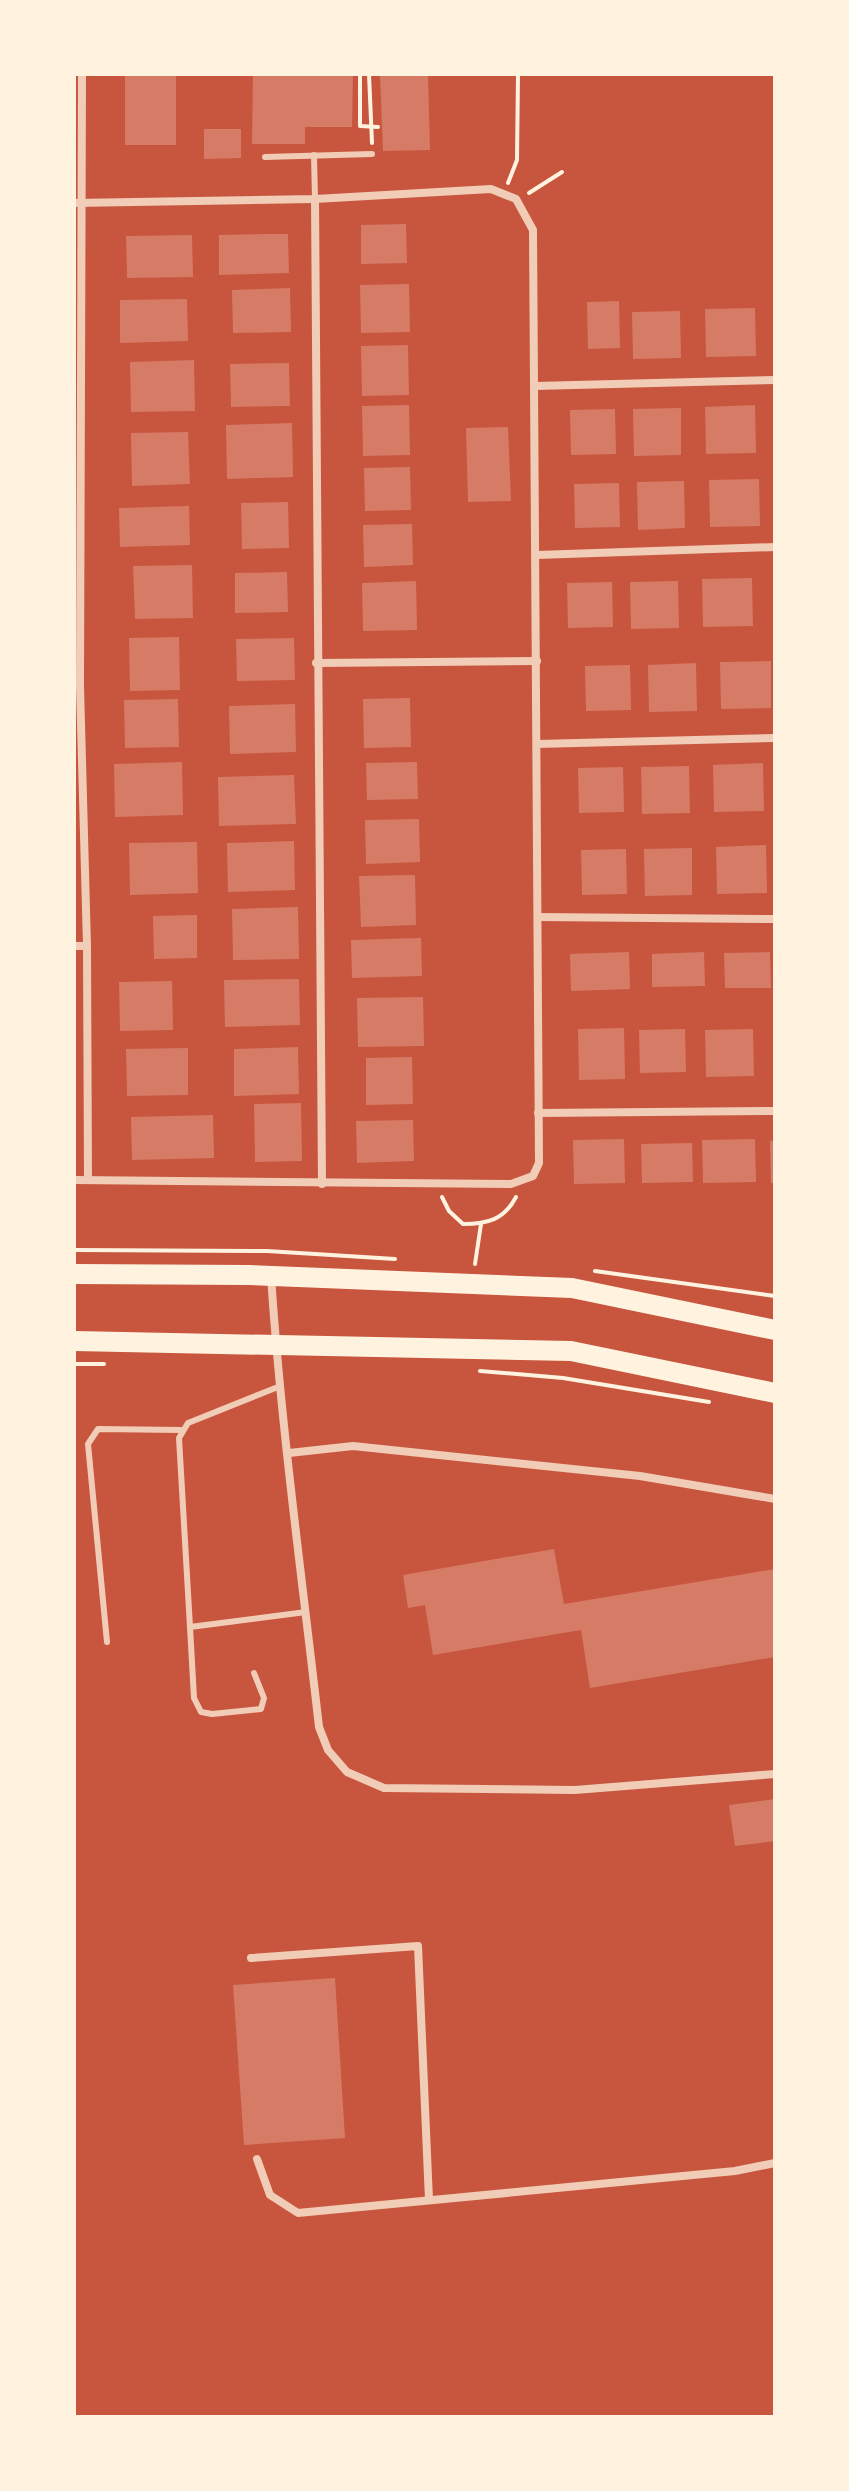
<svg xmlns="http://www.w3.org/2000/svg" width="849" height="2491" font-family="Roboto,sans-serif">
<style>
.building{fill:#d67c66}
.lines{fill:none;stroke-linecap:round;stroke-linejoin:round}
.path{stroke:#fff3e0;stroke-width:4}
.service{stroke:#f1ccb7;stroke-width:6}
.minor{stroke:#f1ccb7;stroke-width:8}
.primary{stroke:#fff3e0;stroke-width:20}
</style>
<rect width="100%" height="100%" fill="#c8553d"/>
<!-- building -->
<g class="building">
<rect x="125" y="74" width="51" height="71"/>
<path d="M 253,74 L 353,74 L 352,127 L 305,127 L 305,144 L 252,144 Z"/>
<path d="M 380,74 L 428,74 L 430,150 L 383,151 Z"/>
<path d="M 204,129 L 241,129 L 241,158 L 204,159 Z"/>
<path d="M 406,224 L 407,263 L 361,264 L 361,225 Z"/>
<path d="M 270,234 L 288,234 L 289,273 L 219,275 L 219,235 Z"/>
<path d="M 192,235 L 193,277 L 127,278 L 126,236 Z"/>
<path d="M 409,284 L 410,332 L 361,333 L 360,285 Z"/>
<path d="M 290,288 L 291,332 L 233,333 L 232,290 Z"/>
<path d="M 187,299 L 188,341 L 120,343 L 120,300 Z"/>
<path d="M 619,301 L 620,348 L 588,349 L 587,302 Z"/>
<path d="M 755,308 L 756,356 L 706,357 L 705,309 Z"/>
<path d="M 680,311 L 681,358 L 633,359 L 632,312 Z"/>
<path d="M 408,345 L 409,395 L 362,396 L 361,346 Z"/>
<path d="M 194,360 L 195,411 L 131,412 L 130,362 Z"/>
<path d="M 289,363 L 290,406 L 231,407 L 230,364 Z"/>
<path d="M 409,405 L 410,455 L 363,456 L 362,406 Z"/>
<path d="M 755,405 L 756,453 L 706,454 L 705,407 Z"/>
<path d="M 681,408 L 681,455 L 634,456 L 633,409 Z"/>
<path d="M 615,409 L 616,454 L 571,455 L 570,410 Z"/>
<path d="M 292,423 L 293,477 L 227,479 L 226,425 Z"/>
<path d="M 508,427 L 511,501 L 468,502 L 466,428 Z"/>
<path d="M 188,432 L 190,484 L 132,486 L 131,433 Z"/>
<path d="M 410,467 L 411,510 L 365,511 L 364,468 Z"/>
<path d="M 759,479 L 760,526 L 710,527 L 709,480 Z"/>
<path d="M 684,481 L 685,528 L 638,530 L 637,482 Z"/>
<path d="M 619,483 L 620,527 L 575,528 L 574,484 Z"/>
<path d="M 288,502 L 289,548 L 242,549 L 241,503 Z"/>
<path d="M 189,506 L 190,545 L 120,547 L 119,508 Z"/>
<path d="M 412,524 L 413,565 L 364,567 L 363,525 Z"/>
<path d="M 192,565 L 193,618 L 135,619 L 133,566 Z"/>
<path d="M 287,572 L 288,612 L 235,613 L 235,573 Z"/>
<path d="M 752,578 L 753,626 L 703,627 L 702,579 Z"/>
<path d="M 416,581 L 417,630 L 363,631 L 362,583 Z"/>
<path d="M 678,581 L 679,628 L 631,629 L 630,582 Z"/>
<path d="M 612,582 L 613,627 L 568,628 L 567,583 Z"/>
<path d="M 179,637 L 180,690 L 130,691 L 129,638 Z"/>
<path d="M 294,638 L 295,680 L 237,681 L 236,639 Z"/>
<path d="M 771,661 L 771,708 L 721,709 L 720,662 Z"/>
<path d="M 696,663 L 697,711 L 649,712 L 648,665 Z"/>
<path d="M 630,665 L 631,710 L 586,711 L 585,666 Z"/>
<path d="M 410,698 L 411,747 L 364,748 L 363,699 Z"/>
<path d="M 178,699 L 179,747 L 125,748 L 124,700 Z"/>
<path d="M 295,704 L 296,752 L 230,754 L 229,706 Z"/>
<path d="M 182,762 L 183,815 L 115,817 L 114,764 Z"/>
<path d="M 417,762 L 418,799 L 367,800 L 366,763 Z"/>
<path d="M 763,763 L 764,811 L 714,812 L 713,765 Z"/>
<path d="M 689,766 L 690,813 L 642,814 L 641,767 Z"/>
<path d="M 623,767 L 624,812 L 579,813 L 578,768 Z"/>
<path d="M 294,775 L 296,824 L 219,826 L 218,777 Z"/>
<path d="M 419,819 L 420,862 L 366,864 L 365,820 Z"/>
<path d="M 294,841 L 295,890 L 228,892 L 227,843 Z"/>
<path d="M 197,842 L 198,893 L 130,895 L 129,843 Z"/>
<path d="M 766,845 L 767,893 L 717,894 L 716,847 Z"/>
<path d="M 692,848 L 692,895 L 645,896 L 644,849 Z"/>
<path d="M 626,849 L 627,894 L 582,895 L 581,850 Z"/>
<path d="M 415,875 L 416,925 L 361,927 L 359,876 Z"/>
<path d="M 298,907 L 299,959 L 233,960 L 232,909 Z"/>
<path d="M 197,915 L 197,958 L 154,959 L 153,916 Z"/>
<path d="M 421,938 L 422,976 L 352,978 L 351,940 Z"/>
<path d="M 629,952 L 630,989 L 571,991 L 570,954 Z"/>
<path d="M 704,952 L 705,986 L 652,987 L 652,954 Z"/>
<path d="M 770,952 L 771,988 L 725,988 L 724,953 Z"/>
<path d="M 299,979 L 300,1025 L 225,1027 L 224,980 Z"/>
<path d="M 172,981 L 173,1030 L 120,1031 L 119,982 Z"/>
<path d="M 423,997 L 424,1046 L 358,1047 L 357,998 Z"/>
<path d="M 624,1028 L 625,1079 L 579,1080 L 578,1029 Z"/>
<path d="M 685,1029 L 686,1072 L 640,1073 L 639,1030 Z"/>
<path d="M 753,1029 L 754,1076 L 706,1077 L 705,1030 Z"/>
<path d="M 298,1047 L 299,1094 L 234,1096 L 234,1049 Z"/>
<path d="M 188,1048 L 188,1095 L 127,1096 L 126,1049 Z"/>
<path d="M 412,1057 L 413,1104 L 366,1105 L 366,1058 Z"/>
<path d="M 301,1103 L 302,1161 L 255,1162 L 254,1104 Z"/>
<path d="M 213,1115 L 214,1158 L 132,1160 L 131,1117 Z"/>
<path d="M 413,1120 L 414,1161 L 357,1163 L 356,1121 Z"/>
<path d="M 624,1139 L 625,1183 L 574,1184 L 573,1140 Z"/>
<path d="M 755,1139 L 756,1182 L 703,1183 L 702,1140 Z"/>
<path d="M 770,1141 L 775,1141 L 775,1183 L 771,1183 Z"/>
<path d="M 692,1143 L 693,1182 L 642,1183 L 641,1144 Z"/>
<path d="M 554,1549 L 564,1604 L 775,1569 L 775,1657 L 590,1688 L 581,1630 L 433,1655 L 425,1605 L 408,1608 L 403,1575 Z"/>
<path d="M 775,1799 L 775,1841 L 735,1846 L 729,1805 Z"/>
<path d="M 335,1978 L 345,2138 L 244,2145 L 233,1985 Z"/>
</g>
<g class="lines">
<!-- path -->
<g class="path">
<path d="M 360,74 L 360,126 L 378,127"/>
<path d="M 369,74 L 372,143"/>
<path d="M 508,183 L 517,160 L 518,74"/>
<path d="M 529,193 L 562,172"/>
<path d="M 442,1197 L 449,1211 L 463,1224 C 487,1224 504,1220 516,1197"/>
<path d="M 74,1250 L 267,1251 L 395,1259"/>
<path d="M 475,1264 L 481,1224"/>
<path d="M 595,1271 L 775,1296"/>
<path d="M 74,1364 L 104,1364"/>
<path d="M 480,1371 L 563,1378 L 709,1402"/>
</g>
<!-- service -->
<g class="service">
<path d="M 314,155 L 315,199"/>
<path d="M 265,157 L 372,154"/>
<path d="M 190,1627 L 179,1438 L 188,1423 L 278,1387"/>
<path d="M 107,1642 L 88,1444 L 98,1429 L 181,1430"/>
<path d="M 254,1673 L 264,1698 L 261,1709 L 212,1714 L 201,1712 L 194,1698 L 190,1627 L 306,1612"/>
</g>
<!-- minor -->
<g class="minor">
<path d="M 82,74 L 80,686 L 87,946 L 88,1180"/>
<path d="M 315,199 L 322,1184"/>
<path d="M 74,203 L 315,199 L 491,189 L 516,199 L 533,230 L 539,1163 L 533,1176 L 511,1184 L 74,1180"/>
<path d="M 535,386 L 775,380"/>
<path d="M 537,555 L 775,547"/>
<path d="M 316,663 L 537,661"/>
<path d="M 537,744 L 775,738"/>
<path d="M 538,917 L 775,919"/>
<path d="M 74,946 L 87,946"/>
<path d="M 538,1113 L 775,1111"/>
<path d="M 271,1276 C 281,1427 302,1577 319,1727 L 328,1750 L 347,1772 L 384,1788 L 575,1790 L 775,1774"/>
<path d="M 289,1453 L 353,1446 L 640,1476 L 775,1499"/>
<path d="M 251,1958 L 418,1946 L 429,2200"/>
<path d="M 257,2159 L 270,2195 L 298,2213 L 735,2171 L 775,2163"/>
</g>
<!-- primary -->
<g class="primary">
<path d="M 74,1274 L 249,1275 L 572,1288 L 775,1330"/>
<path d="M 74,1341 L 571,1351 L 775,1393"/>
</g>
</g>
<!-- border -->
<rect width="849" height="2491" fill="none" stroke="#fff3e0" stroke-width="152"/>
</svg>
